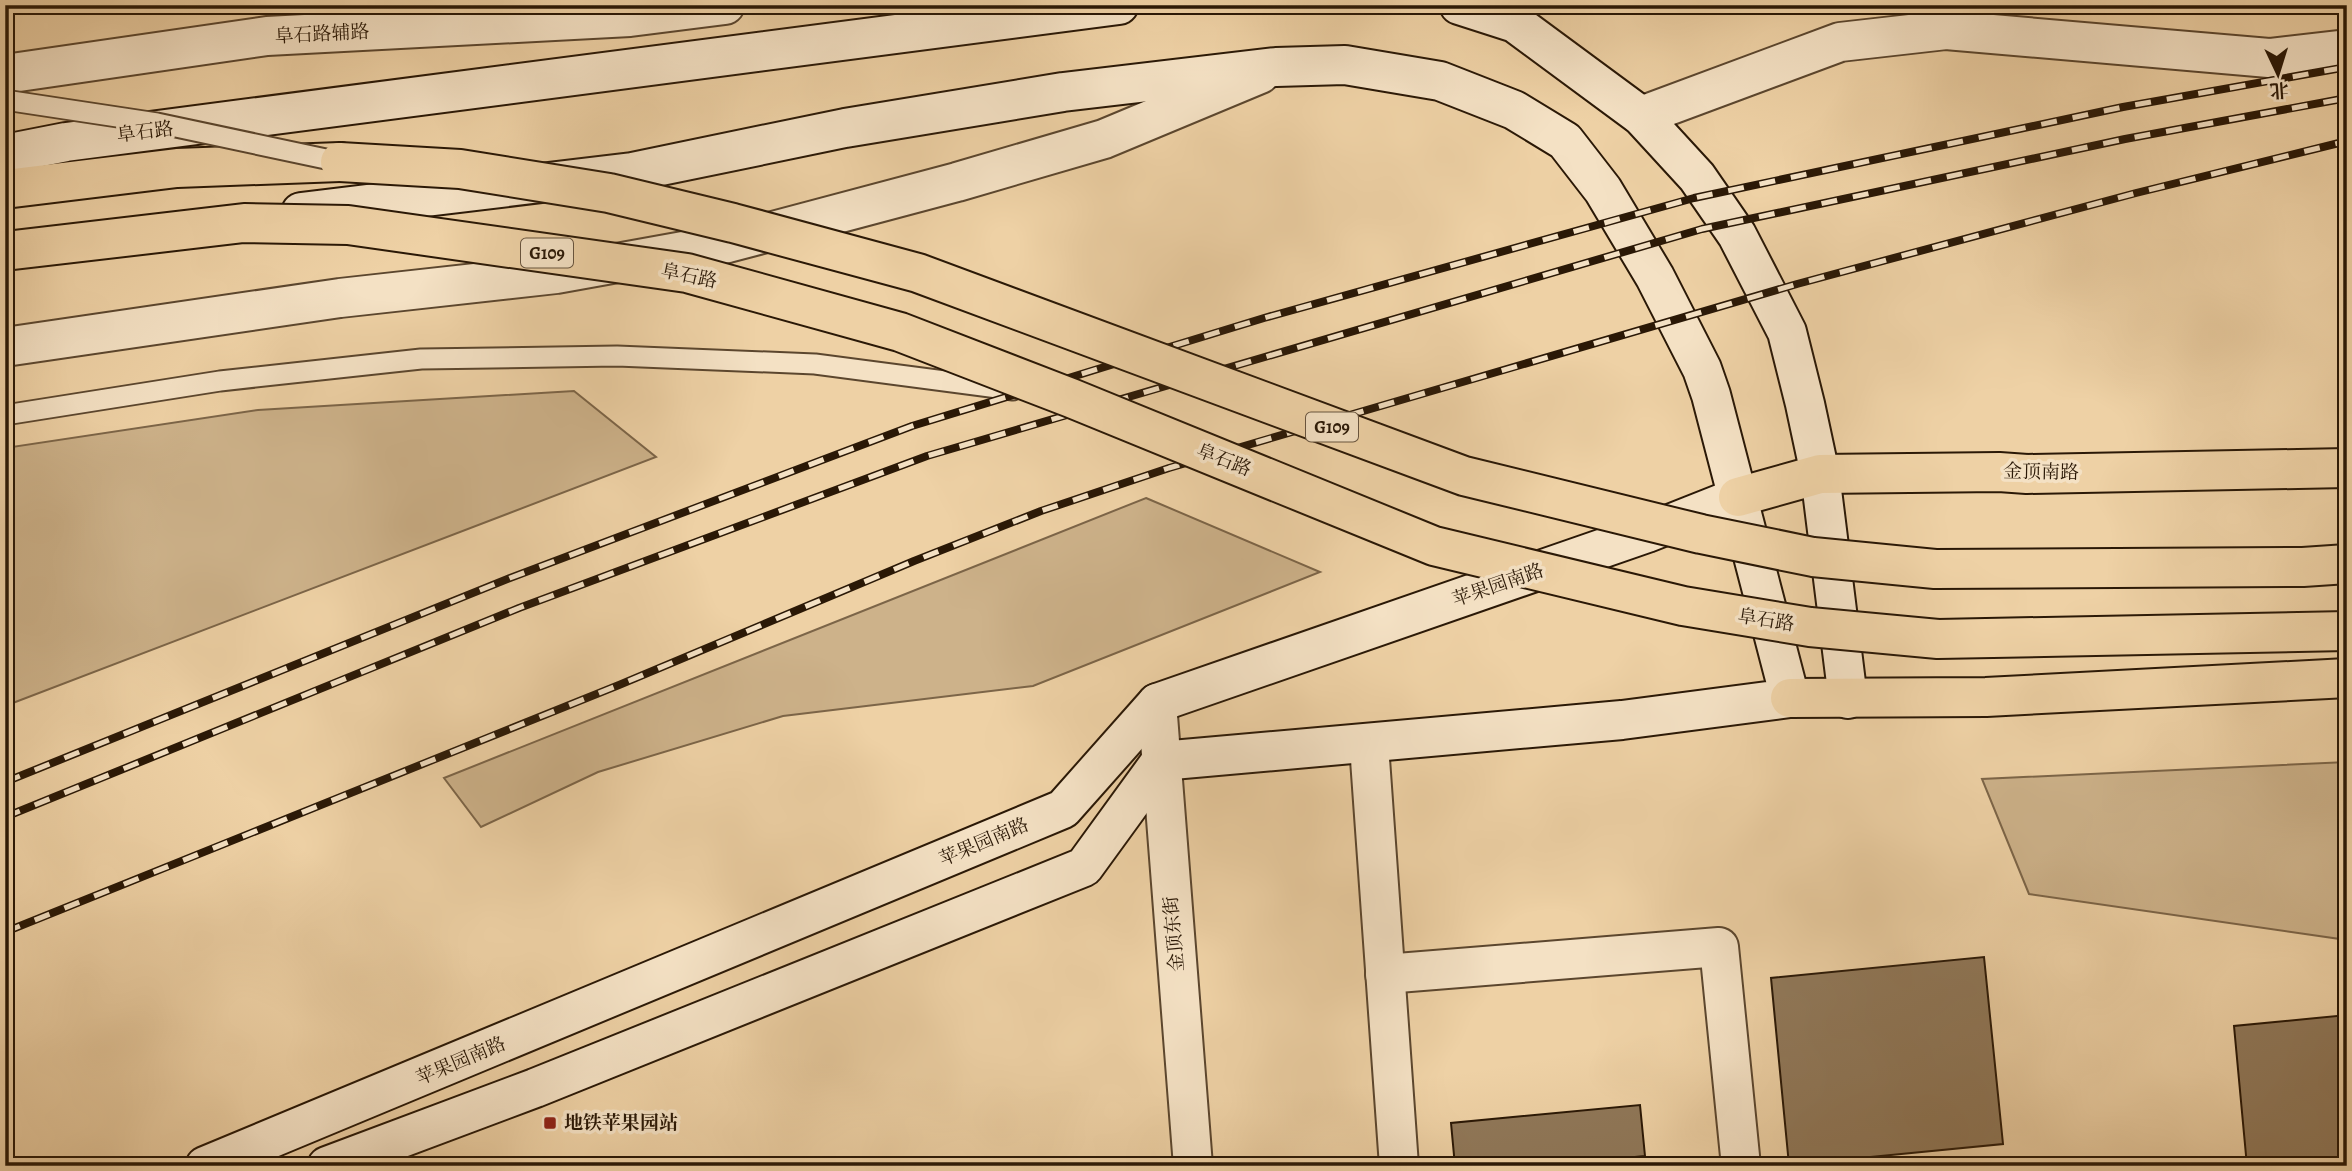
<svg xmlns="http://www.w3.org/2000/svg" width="2352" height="1171" font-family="Alegreya,'Noto Serif SC',serif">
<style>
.green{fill:#cdb28a;stroke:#7c6548;stroke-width:2}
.building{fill:#907859;stroke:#2a1806;stroke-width:2}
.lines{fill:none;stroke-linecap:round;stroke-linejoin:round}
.service-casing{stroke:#5b462e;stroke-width:23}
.minor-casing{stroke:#5b462e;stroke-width:42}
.tertiary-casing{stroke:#5b462e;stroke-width:42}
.secondary-casing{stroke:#2a1806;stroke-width:42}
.primary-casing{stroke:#2a1806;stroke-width:42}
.trunk-casing{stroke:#2a1806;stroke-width:42}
.service{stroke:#f4e1c4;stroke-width:19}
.minor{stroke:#f4e1c4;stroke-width:38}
.tertiary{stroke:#f4e1c4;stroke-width:38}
.secondary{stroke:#f4e1c4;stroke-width:38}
.primary{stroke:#eed1a5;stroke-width:38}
.trunk{stroke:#eed1a5;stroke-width:38}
.rail-casing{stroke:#2a1806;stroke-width:8}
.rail{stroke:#f4e1c4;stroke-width:5;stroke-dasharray:16;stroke-linecap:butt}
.service-bridge-casing{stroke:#5b462e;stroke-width:23;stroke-linecap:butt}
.trunk-bridge-casing{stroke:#2a1806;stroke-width:42;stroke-linecap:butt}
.service-bridge{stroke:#f4e1c4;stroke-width:19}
.trunk-bridge{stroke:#eed1a5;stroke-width:38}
.poi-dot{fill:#8f2418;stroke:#f4e1c4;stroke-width:2.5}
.labels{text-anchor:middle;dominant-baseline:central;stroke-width:7;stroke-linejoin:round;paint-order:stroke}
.shield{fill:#f4e1c4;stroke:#67543f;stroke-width:2}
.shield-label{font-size:18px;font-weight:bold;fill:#2a1806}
.street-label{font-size:19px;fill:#2a1806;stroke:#f4e1c4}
.poi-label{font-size:19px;font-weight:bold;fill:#2a1806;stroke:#f4e1c4;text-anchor:start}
</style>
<rect width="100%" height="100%" fill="#eed1a5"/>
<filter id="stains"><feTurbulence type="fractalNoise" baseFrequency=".00286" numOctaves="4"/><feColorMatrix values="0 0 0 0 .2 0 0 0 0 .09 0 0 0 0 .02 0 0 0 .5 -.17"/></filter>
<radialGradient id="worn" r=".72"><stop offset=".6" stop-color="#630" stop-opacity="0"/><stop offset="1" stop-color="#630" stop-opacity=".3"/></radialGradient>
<!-- green -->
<g class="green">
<path d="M 574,391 L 656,457 L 5,706 L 5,448 L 258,410 Z"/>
<path d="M 1146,498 L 1320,572 L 1033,686 L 783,716 L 598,772 L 481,827 L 444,778 Z"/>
<path d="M 2347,762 L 2347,940 L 2029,894 L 1982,779 Z"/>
</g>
<!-- building -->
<g class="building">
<path d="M 1984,957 L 2003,1144 L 1789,1165 L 1771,978 Z"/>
<path d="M 2347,1015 L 2347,1166 L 2247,1166 L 2234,1026 Z"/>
<path d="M 1640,1105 L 1645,1156 L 1543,1166 L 1455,1166 L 1451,1123 Z"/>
</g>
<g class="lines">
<!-- service casing -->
<g class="service-casing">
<path id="service" d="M 5,415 L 220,381 L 421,359 L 617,356 L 815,364 L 1013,390"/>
</g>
<!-- minor casing -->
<g class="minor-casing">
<g id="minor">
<path d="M 1157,703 L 1193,1166"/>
<path d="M 1369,745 L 1399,1166"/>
<path d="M 1385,974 L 1719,947 L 1741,1166"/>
</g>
</g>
<!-- tertiary casing -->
<g class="tertiary-casing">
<g id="tertiary">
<path d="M 5,74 L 267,36 L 630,17 L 725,5"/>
<path d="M 1641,116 L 1840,42 L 1946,30 L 2269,58 L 2347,49"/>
<path d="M 5,347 L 340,298 L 556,274 L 728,243 L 957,182 L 1104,139 L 1260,74"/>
</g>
</g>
<!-- secondary casing -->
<g class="secondary-casing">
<g id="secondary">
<path d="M 1459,5 L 1515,23 L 1641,116 L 1697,177 L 1737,235 L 1787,332 L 1805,404 L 1820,474 L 1848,699"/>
<path d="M 5,154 L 66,142 L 1119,5"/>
<path d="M 301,212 L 632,172 L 845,128 L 1063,92 L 1276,67 L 1345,65 L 1440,81 L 1514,110 L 1565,141 L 1603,190 L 1655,277 L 1702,369 L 1711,395 L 1790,698 L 1622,720 L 1161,761 L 1084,867 L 535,1088 L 327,1166"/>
<path d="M 205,1166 L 1063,809 L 1157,703 L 1647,533 L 1738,497"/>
</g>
</g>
<!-- primary casing -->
<g class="primary-casing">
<g id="primary">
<path d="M 1738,497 L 1820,474 L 1999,472 L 2027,474 L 2347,468"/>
<path d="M 1790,698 L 1986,697 L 2347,678"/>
</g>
</g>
<!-- trunk casing -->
<g class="trunk-casing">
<path id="trunk" d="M 5,189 L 177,168 L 340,162"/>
</g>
<!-- service -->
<use href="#service" class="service"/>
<!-- minor -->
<use href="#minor" class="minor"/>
<!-- tertiary -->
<use href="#tertiary" class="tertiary"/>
<!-- secondary -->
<use href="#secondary" class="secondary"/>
<!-- primary -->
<use href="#primary" class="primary"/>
<!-- trunk -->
<use href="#trunk" class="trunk"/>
<!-- rail casing -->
<g class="rail-casing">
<g id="rail">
<path d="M 5,782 L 510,578 L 912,426 L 1264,318 L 1694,198 L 2123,107 L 2347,67"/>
<path d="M 5,817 L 519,608 L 927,456 L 1702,229 L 2125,139 L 2347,98"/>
<path d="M 5,932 L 619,685 L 914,561 L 1041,511 L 1169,468 L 1797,284 L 2136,193 L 2347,141"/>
</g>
</g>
<!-- rail -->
<use href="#rail" class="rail"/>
<!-- service-bridge casing -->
<g class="service-bridge-casing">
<path id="service-bridge" d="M 5,100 L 157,123 L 340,162"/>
</g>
<!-- trunk-bridge casing -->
<g class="trunk-bridge-casing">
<g id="trunk-bridge">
<path d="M 340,162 L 460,169 L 609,193 L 733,223 L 918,273 L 1464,476 L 1701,534 L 1813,557 L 1935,569 L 2303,567 L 2347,564"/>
<path d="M 5,251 L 244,223 L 348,225 L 687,273 L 900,332 L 1071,398 L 1434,546 L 1683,606 L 1810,627 L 1938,639 L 2347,631"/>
</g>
</g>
<!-- service-bridge -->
<use href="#service-bridge" class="service-bridge"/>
<!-- trunk-bridge -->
<use href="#trunk-bridge" class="trunk-bridge"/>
</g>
<!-- markers -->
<rect class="poi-dot" x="543" y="1116" width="14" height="14" rx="3.5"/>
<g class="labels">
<!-- shield labels -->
<g class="shield">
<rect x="521" y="238.5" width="52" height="29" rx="5"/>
<rect x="1306" y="412.5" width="52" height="29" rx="5"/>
</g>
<g class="shield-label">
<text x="547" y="253">G109</text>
<text x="1332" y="427">G109</text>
</g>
<!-- street labels -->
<g class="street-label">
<text transform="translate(322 34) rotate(-3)">阜石路辅路</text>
<text transform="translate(145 132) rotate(-7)">阜石路</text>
<text transform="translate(689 276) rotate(12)">阜石路</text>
<text transform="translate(1224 460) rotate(22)">阜石路</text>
<text transform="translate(2041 472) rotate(1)">金顶南路</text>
<text transform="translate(1498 585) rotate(-19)">苹果园南路</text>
<text transform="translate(1766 620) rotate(9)">阜石路</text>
<text transform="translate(984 842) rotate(-23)">苹果园南路</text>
<text transform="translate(1174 934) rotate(-95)">金顶东街</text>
<text transform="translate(461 1061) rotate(-23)">苹果园南路</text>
</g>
<!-- poi labels -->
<g class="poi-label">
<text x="564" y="1123">地铁苹果园站</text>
</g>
</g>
<!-- margin -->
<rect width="2352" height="1171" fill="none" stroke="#eed1a5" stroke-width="28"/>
<rect x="7" y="7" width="2338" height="1157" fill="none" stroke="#2a1806" stroke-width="3.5"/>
<rect x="14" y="14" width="2324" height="1143" fill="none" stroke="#2a1806" stroke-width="2"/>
<!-- north arrow -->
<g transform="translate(2278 74) rotate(176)" stroke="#f4e1c4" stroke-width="5" paint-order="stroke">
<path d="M0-5L12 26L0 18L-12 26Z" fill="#2a1806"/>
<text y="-10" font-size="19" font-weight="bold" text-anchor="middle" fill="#2a1806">北</text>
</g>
<rect width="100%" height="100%" filter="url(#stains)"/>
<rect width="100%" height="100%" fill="url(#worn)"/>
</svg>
